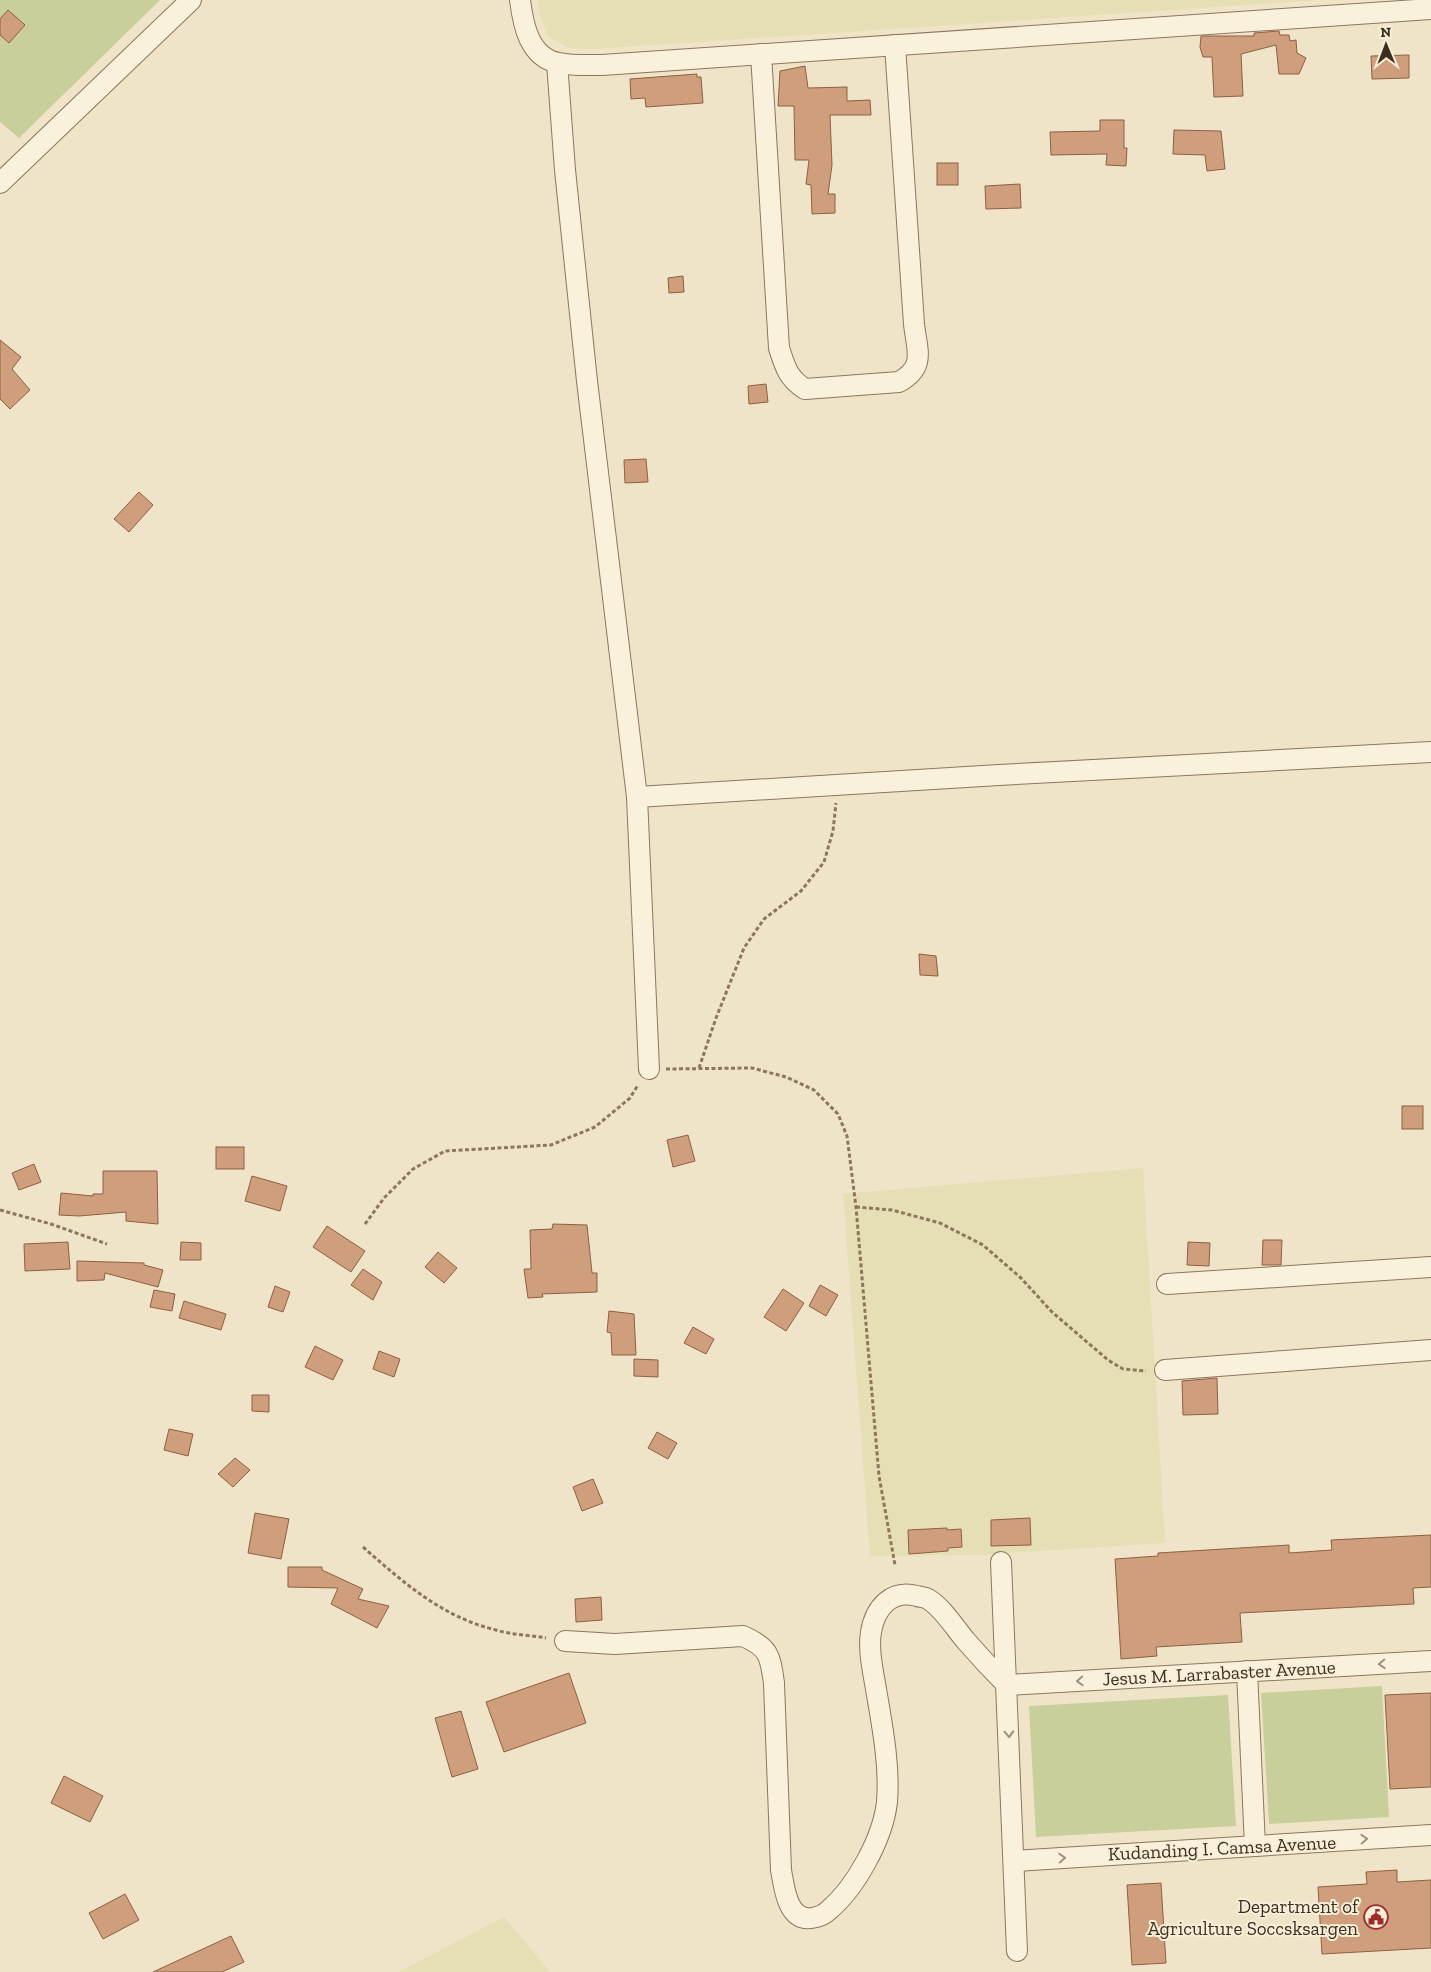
<svg xmlns="http://www.w3.org/2000/svg" width="1431" height="1972" font-family="'Zilla Slab',serif">
<style>
.farmland{fill:#e6deb5}
.green{fill:#c9cf9b}
.building{fill:#cf9f7d;stroke:#8d5f41}
.lines{fill:none;stroke-linecap:round;stroke-linejoin:round}
.minor-casing{stroke:#8d765c;stroke-width:22}
.path{stroke:#8d765c;stroke-width:3;stroke-dasharray:4 2.5;stroke-linecap:butt}
.minor{stroke:#faf1dc;stroke-width:20}
.oneway{stroke:#9c907e}
.labels{text-anchor:middle;dominant-baseline:central;stroke-width:4;stroke-linejoin:round;paint-order:stroke}
.street-label{font-size:19px;fill:#3d2e20;stroke:#f7eed8}
.poi-label{font-size:19px;fill:#3d2e20;stroke:#f7eed8;text-anchor:end}
</style>
<rect width="100%" height="100%" fill="#f0e4c8"/>
<!-- farmland -->
<g class="farmland">
<path d="M 538,0 L 1320,0 L 594,49 L 568,48 L 549,37 L 540,16 Z"/>
<path d="M 1143,1168 L 1165,1543 L 978,1555 L 870,1556 L 843,1194 Z"/>
<path d="M 504,1917 L 550,1972 L 399,1972 Z"/>
</g>
<!-- green -->
<g class="green">
<path d="M 0,0 L 160,0 L 19,138 L 0,122 Z"/>
<path d="M 1382,1686 L 1389,1817 L 1269,1824 L 1261,1693 Z"/>
<path d="M 1228,1695 L 1236,1826 L 1036,1837 L 1029,1706 Z"/>
</g>
<!-- building -->
<g class="building">
<path d="M 8,10 L 25,25 L 9,43 L 0,35 L 0,19 Z"/>
<path d="M 1279,31 L 1280,35 L 1289,35 L 1290,41 L 1296,40 L 1297,53 L 1306,58 L 1299,74 L 1279,74 L 1276,45 L 1241,54 L 1243,96 L 1214,97 L 1212,57 L 1203,57 L 1200,47 L 1201,36 L 1254,36 L 1254,33 Z"/>
<path d="M 1409,55 L 1409,78 L 1372,79 L 1371,56 Z"/>
<path d="M 805,66 L 808,88 L 847,87 L 847,101 L 870,100 L 871,115 L 830,115 L 832,165 L 828,194 L 835,194 L 835,213 L 812,214 L 811,185 L 806,184 L 809,160 L 795,160 L 794,106 L 778,106 L 780,71 Z"/>
<path d="M 697,74 L 697,77 L 701,77 L 703,103 L 646,107 L 645,98 L 631,99 L 630,79 Z"/>
<path d="M 1100,120 L 1124,120 L 1124,148 L 1127,148 L 1126,166 L 1106,165 L 1107,154 L 1051,155 L 1050,132 L 1100,131 Z"/>
<path d="M 1174,130 L 1221,131 L 1225,169 L 1207,171 L 1205,155 L 1173,154 Z"/>
<rect x="937" y="163" width="21" height="22"/>
<path d="M 1020,184 L 1021,208 L 986,209 L 985,186 Z"/>
<path d="M 683,276 L 684,292 L 669,293 L 668,278 Z"/>
<path d="M 0,340 L 21,357 L 12,369 L 30,390 L 10,409 L 0,399 Z"/>
<path d="M 766,384 L 768,402 L 749,404 L 748,386 Z"/>
<path d="M 646,459 L 648,482 L 625,483 L 624,460 Z"/>
<path d="M 139,492 L 153,505 L 129,532 L 114,519 Z"/>
<path d="M 919,954 L 936,956 L 938,976 L 920,975 Z"/>
<rect x="1402" y="1106" width="21" height="23"/>
<path d="M 688,1135 L 695,1161 L 673,1167 L 667,1140 Z"/>
<rect x="216" y="1147" width="28" height="22"/>
<path d="M 34,1164 L 41,1182 L 19,1190 L 12,1173 Z"/>
<path d="M 103,1171 L 157,1171 L 158,1224 L 126,1221 L 126,1212 L 79,1216 L 59,1215 L 61,1193 L 93,1196 L 93,1194 L 103,1194 Z"/>
<path d="M 252,1176 L 287,1186 L 280,1211 L 245,1201 Z"/>
<path d="M 553,1224 L 587,1225 L 592,1273 L 597,1273 L 597,1292 L 542,1294 L 543,1297 L 528,1298 L 524,1269 L 531,1269 L 530,1230 L 552,1229 Z"/>
<path d="M 327,1226 L 365,1251 L 351,1272 L 313,1247 Z"/>
<path d="M 1263,1240 L 1282,1240 L 1281,1265 L 1262,1265 Z"/>
<path d="M 68,1242 L 70,1269 L 25,1271 L 24,1244 Z"/>
<path d="M 181,1242 L 201,1243 L 201,1260 L 180,1260 Z"/>
<path d="M 1188,1242 L 1210,1243 L 1209,1266 L 1187,1265 Z"/>
<path d="M 438,1252 L 457,1268 L 444,1283 L 425,1267 Z"/>
<path d="M 77,1261 L 144,1263 L 144,1265 L 163,1270 L 158,1287 L 105,1273 L 104,1280 L 77,1281 Z"/>
<path d="M 363,1269 L 382,1282 L 373,1300 L 351,1285 Z"/>
<path d="M 820,1285 L 838,1295 L 826,1316 L 809,1306 Z"/>
<path d="M 275,1286 L 290,1292 L 283,1312 L 268,1307 Z"/>
<path d="M 783,1289 L 804,1303 L 786,1331 L 764,1317 Z"/>
<path d="M 154,1290 L 175,1294 L 172,1311 L 150,1307 Z"/>
<path d="M 184,1301 L 226,1314 L 221,1330 L 179,1318 Z"/>
<path d="M 609,1311 L 634,1314 L 636,1355 L 612,1355 L 611,1333 L 607,1332 Z"/>
<path d="M 693,1327 L 714,1339 L 706,1354 L 684,1343 Z"/>
<path d="M 315,1346 L 343,1360 L 333,1380 L 305,1367 Z"/>
<path d="M 379,1351 L 400,1359 L 394,1377 L 373,1369 Z"/>
<path d="M 634,1359 L 658,1360 L 658,1377 L 634,1376 Z"/>
<path d="M 1217,1378 L 1218,1414 L 1183,1415 L 1182,1381 Z"/>
<path d="M 252,1395 L 269,1395 L 269,1412 L 252,1411 Z"/>
<path d="M 169,1429 L 193,1434 L 188,1456 L 164,1450 Z"/>
<path d="M 657,1432 L 677,1443 L 668,1459 L 648,1448 Z"/>
<path d="M 235,1458 L 250,1470 L 233,1487 L 218,1474 Z"/>
<path d="M 593,1479 L 603,1503 L 582,1511 L 573,1487 Z"/>
<path d="M 255,1513 L 289,1519 L 281,1559 L 248,1553 Z"/>
<path d="M 1030,1518 L 1031,1545 L 991,1546 L 991,1520 Z"/>
<path d="M 947,1528 L 947,1530 L 961,1529 L 962,1547 L 948,1548 L 948,1551 L 909,1554 L 908,1530 Z"/>
<path d="M 1431,1535 L 1431,1587 L 1413,1588 L 1414,1604 L 1240,1613 L 1242,1642 L 1156,1647 L 1157,1656 L 1121,1659 L 1115,1559 L 1158,1556 L 1158,1553 L 1289,1545 L 1289,1553 L 1332,1550 L 1331,1540 Z"/>
<path d="M 288,1567 L 322,1567 L 322,1570 L 363,1589 L 358,1599 L 389,1606 L 377,1628 L 331,1604 L 338,1588 L 288,1587 Z"/>
<path d="M 601,1597 L 602,1620 L 576,1622 L 575,1599 Z"/>
<path d="M 569,1673 L 586,1723 L 504,1752 L 486,1702 Z"/>
<path d="M 1431,1693 L 1431,1787 L 1390,1789 L 1385,1695 Z"/>
<path d="M 461,1711 L 478,1769 L 452,1777 L 435,1718 Z"/>
<path d="M 64,1776 L 103,1796 L 90,1822 L 51,1803 Z"/>
<path d="M 1397,1870 L 1397,1882 L 1431,1880 L 1431,1948 L 1322,1954 L 1318,1887 L 1367,1884 L 1366,1872 Z"/>
<path d="M 1161,1883 L 1166,1963 L 1132,1965 L 1127,1885 Z"/>
<path d="M 125,1894 L 139,1920 L 103,1939 L 89,1913 Z"/>
<path d="M 231,1936 L 244,1962 L 222,1972 L 153,1972 Z"/>
</g>
<g class="lines">
<!-- minor casing -->
<g class="minor-casing">
<g id="minor">
<path d="M 520,0 C 523,24 529,58 559,63 C 573,66 588,65 602,65 L 1431,9"/>
<path d="M 761,54 L 779,348 C 785,367 788,378 805,389 L 899,382 C 926,367 917,351 914,324 L 895,45"/>
<path d="M 557,63 L 565,170 L 587,381 L 637,797 L 649,1069"/>
<path d="M 0,183 L 191,0"/>
<path d="M 637,797 L 999,775 L 1431,752"/>
<path d="M 1167,1284 L 1431,1267"/>
<path d="M 1165,1370 L 1431,1350"/>
<path d="M 1001,1562 L 1017,1951"/>
<path d="M 565,1641 L 615,1644 L 743,1636 C 770,1648 770,1656 774,1683 L 781,1870 C 784,1886 787,1922 812,1918 C 819,1917 824,1915 829,1910 C 856,1887 883,1838 887,1802 C 890,1765 882,1725 876,1689 C 873,1671 868,1650 871,1632 C 875,1608 891,1589 917,1596 C 920,1597 925,1597 928,1599 C 942,1607 955,1628 966,1641 C 979,1656 993,1671 1007,1685"/>
<path d="M 1247,1671 L 1255,1846"/>
<path d="M 1007,1685 L 1431,1661"/>
<path d="M 1014,1861 L 1431,1835"/>
</g>
</g>
<!-- path -->
<g class="path">
<path d="M 699,1068 L 716,1018 L 744,948 L 764,919 L 801,891 L 824,862 L 833,831 L 836,803"/>
<path d="M 666,1069 L 752,1068 L 786,1077 L 814,1090 L 838,1114 L 847,1136 L 856,1207 L 879,1476 L 895,1565"/>
<path d="M 856,1207 L 892,1210 L 940,1223 L 983,1245 L 1021,1278 L 1052,1312 L 1108,1360 L 1123,1369 L 1146,1371"/>
<path d="M 0,1210 L 51,1224 L 107,1244"/>
<path d="M 365,1224 L 384,1198 L 413,1169 L 445,1151 L 551,1145 L 595,1127 L 630,1098 L 638,1085"/>
<path d="M 363,1547 C 404,1583 442,1617 496,1630 C 512,1635 530,1635 546,1638"/>
</g>
<!-- minor -->
<use href="#minor" class="minor"/>
</g>
<!-- one-way arrows -->
<defs><path id="oneway-chevron" d="M-2-3.5L2.5 0L-2 3.5" fill="none" stroke-width="1.6" stroke-linecap="round" stroke-linejoin="round" transform="scale(1.25)"/></defs>
<g class="oneway">
<use href="#oneway-chevron" transform="translate(1382 1664) rotate(177)"/>
<use href="#oneway-chevron" transform="translate(1080 1681) rotate(177)"/>
<use href="#oneway-chevron" transform="translate(1009 1734) rotate(88)"/>
<use href="#oneway-chevron" transform="translate(1364 1839) rotate(-3)"/>
<use href="#oneway-chevron" transform="translate(1062 1858) rotate(-3)"/>
</g>
<!-- icons -->
<defs>
<g id="civic-ring" transform="scale(1.25)"><circle r="9.5" fill="#f7eed8" stroke="#9e2a2b" stroke-width="1.5"/><path d="M-.6-6.5H3V-4.5H.6V-3L4-1V1h2V6H-6V1h2V-1L-.6-3ZM-1.2 2.5V6h2.4V2.5Z" fill="#9e2a2b"/></g>
</defs>
<g fill-rule="evenodd">
<use href="#civic-ring" x="1376" y="1917"/>
</g>
<g class="labels">
<!-- street labels -->
<g class="street-label">
<text transform="translate(1219 1673) rotate(-3)">Jesus M. Larrabaster Avenue</text>
<text transform="translate(1222 1848) rotate(-3)">Kudanding I. Camsa Avenue</text>
</g>
<!-- poi labels -->
<g class="poi-label">
<text x="1358" y="1906">Department of<tspan x="1358" dy="22">Agriculture Soccsksargen</tspan></text>
</g>
</g>
<!-- north arrow -->
<g transform="translate(1386 45) rotate(359)" stroke="#f7eed8" stroke-width="4" paint-order="stroke">
<path d="M0-4L9 19L0 12L-9 19Z" fill="#3d2e20"/>
<text y="-8" font-size="14" font-weight="bold" text-anchor="middle" fill="#3d2e20">N</text>
</g>
</svg>
